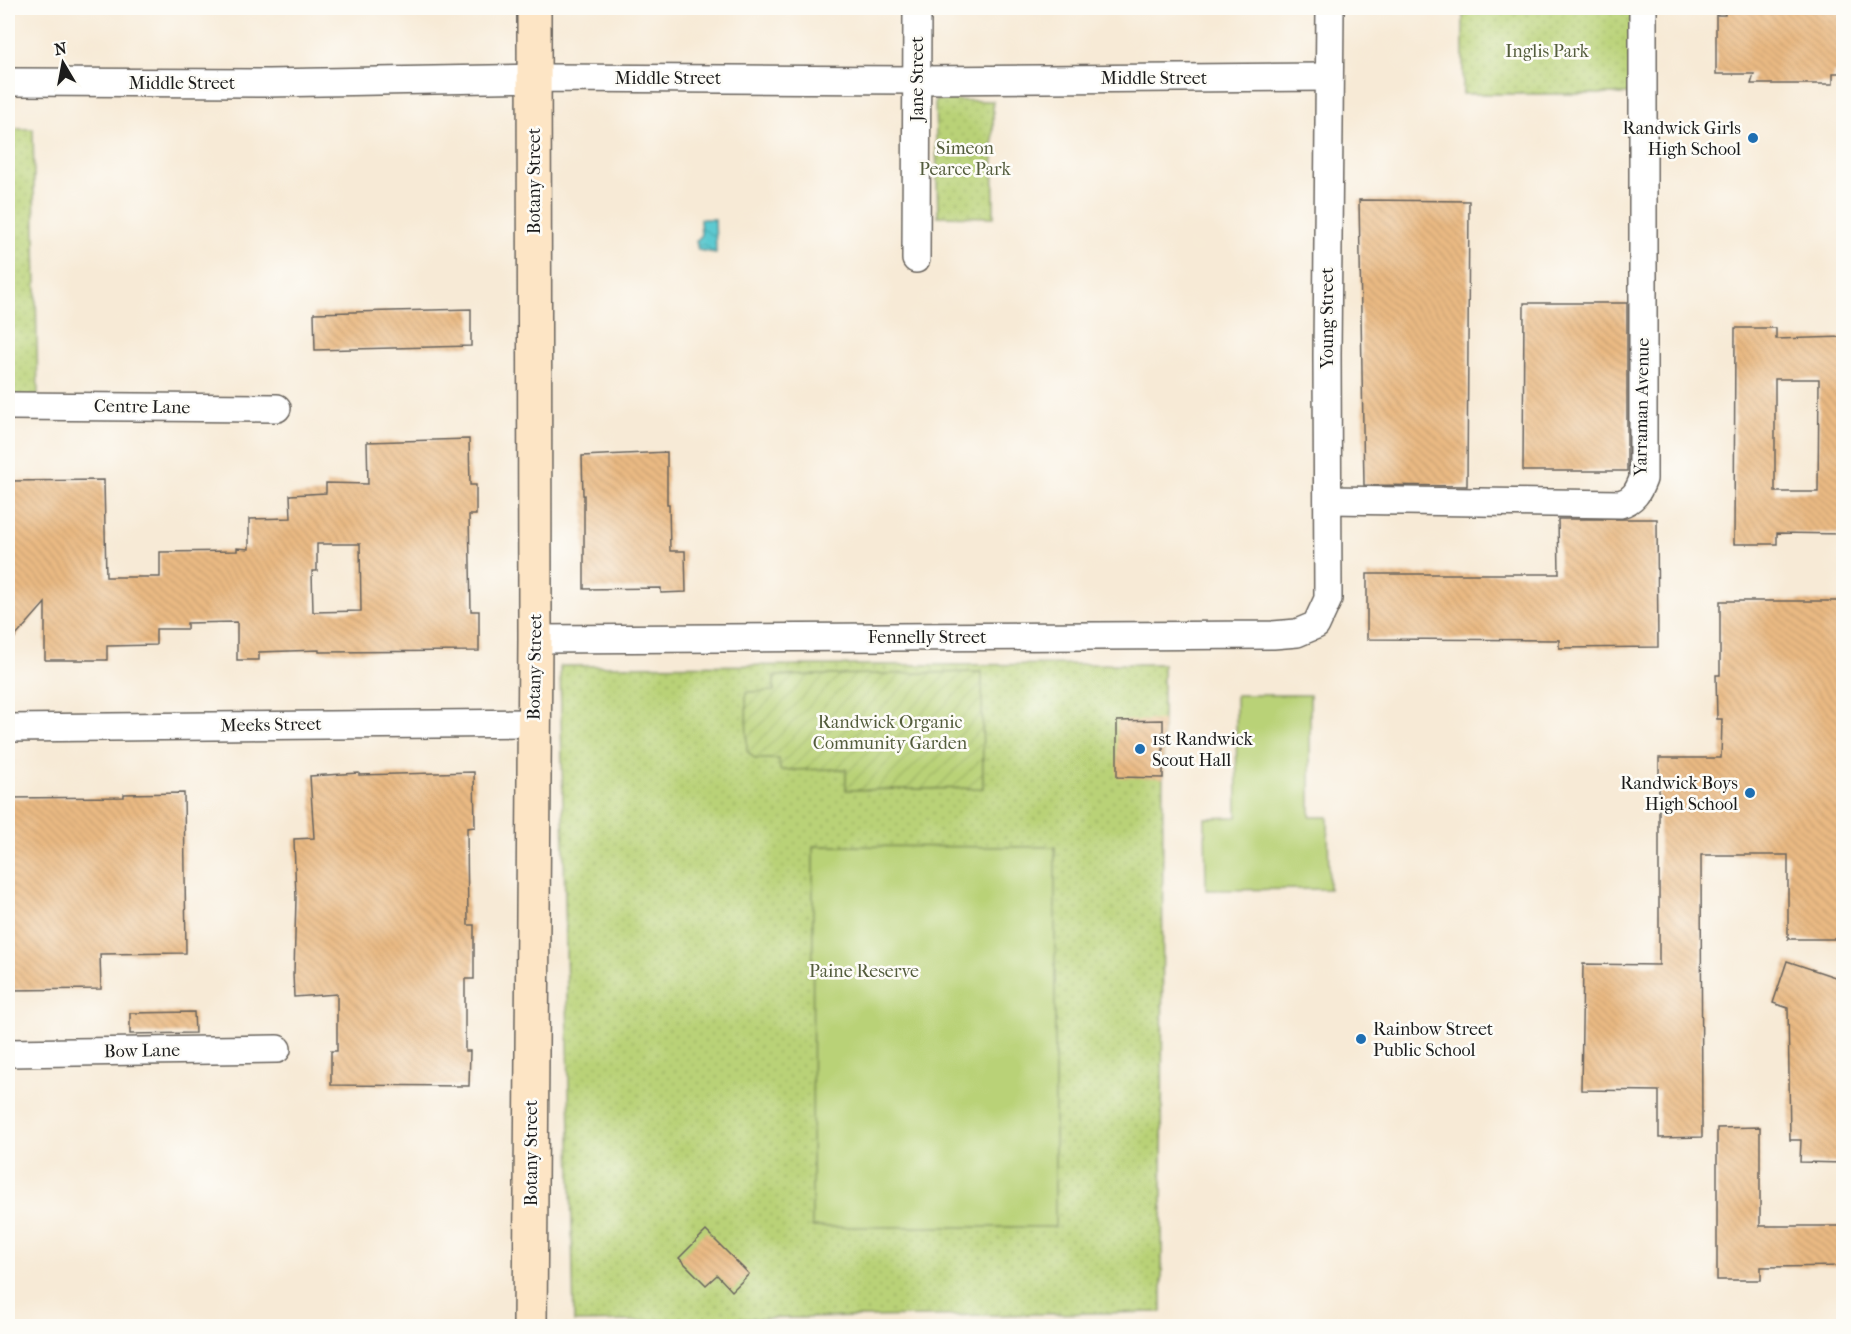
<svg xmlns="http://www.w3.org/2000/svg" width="1851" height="1334" font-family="'IM FELL French Canon',serif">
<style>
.grass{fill:url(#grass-dots);stroke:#6a774a;stroke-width:1.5}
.garden{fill:url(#garden-furrows);stroke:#6a774a;stroke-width:1.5}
.pitch{fill:#b9d277;stroke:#6a774a;stroke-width:1.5}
.water{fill:url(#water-waves);stroke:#3c7376;stroke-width:1.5}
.building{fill:url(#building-back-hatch);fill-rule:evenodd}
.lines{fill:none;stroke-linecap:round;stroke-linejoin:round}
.street-casing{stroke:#69645d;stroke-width:30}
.secondary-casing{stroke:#69645d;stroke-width:36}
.street{stroke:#fff;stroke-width:27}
.secondary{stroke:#fde5c5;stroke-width:33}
.poi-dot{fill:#1f6fb2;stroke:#fdfcf7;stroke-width:2}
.labels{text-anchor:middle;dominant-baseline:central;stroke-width:5;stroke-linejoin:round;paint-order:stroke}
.park-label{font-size:18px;fill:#535c3c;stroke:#fdfcf7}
.street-label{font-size:18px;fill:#1c1c1c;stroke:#fdfcf7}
.poi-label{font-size:18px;fill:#1c1c1c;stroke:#fdfcf7;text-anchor:end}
</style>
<defs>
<pattern id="grass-dots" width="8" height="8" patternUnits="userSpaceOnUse" patternTransform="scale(1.5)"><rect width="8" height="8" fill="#b9d277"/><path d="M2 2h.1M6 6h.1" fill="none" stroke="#9eb466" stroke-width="1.8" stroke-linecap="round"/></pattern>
<pattern id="garden-furrows" width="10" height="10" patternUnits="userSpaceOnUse" patternTransform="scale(1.5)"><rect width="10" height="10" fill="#b9d277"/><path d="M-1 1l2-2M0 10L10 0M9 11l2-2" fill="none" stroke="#9eb466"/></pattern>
<pattern id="water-waves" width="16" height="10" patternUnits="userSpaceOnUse" patternTransform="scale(1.5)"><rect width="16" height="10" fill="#5dcad1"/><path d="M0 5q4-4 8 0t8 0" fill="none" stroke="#50adb3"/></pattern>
<pattern id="building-back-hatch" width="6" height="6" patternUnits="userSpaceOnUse" patternTransform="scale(1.5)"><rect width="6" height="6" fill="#eaba83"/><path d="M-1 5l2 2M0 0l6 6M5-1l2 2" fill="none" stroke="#c89f71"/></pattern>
</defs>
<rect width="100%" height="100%" fill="#fdfcf7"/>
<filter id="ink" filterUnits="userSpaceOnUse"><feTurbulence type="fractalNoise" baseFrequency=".0167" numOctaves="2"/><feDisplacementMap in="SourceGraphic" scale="12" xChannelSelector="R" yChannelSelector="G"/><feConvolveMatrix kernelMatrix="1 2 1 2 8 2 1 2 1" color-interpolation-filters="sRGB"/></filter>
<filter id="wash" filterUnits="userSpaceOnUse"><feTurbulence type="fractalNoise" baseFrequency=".008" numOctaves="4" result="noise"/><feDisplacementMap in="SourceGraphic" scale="24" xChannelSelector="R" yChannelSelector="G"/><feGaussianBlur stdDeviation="1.35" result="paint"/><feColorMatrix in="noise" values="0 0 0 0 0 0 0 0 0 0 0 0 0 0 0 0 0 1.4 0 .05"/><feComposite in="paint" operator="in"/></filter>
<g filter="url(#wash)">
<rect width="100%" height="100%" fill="#f7ead6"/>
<!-- grass -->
<g class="grass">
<rect x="1463" y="8" width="169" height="86"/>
<path d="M 935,100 L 993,101 L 994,217 L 938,216 Z"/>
<path d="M 8,129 L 33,129 L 38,398 L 8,399 Z"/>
<path d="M 1163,664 L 1162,1312 L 574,1322 L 560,666 Z"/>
</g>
<!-- garden -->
<path class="garden" d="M 982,672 L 983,788 L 846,790 L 846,769 L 780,770 L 779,759 L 755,759 L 747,751 L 746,692 L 774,691 L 774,676 Z"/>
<!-- pitch -->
<g class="pitch">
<path d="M 1236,695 L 1310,695 L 1310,817 L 1328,817 L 1329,889 L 1206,890 L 1205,818 L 1237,817 Z"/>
<path d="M 813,846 L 1055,847 L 1055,1227 L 812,1227 Z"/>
</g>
<!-- water -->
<path class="water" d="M 700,219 L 715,219 L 716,253 L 698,250 L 696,241 L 701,236 Z"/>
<g id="blocks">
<!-- building -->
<g class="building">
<path d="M 1725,8 L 1844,8 L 1844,73 L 1833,73 L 1833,84 L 1751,84 L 1754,74 L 1716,74 L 1716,15 L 1725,15 Z"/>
<path d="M 1359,200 L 1469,201 L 1467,486 L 1364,485 Z"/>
<path d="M 1524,303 L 1627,303 L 1627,471 L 1523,471 Z"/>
<path d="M 471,309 L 471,346 L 315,350 L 314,313 Z"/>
<path d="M 1735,328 L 1776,328 L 1776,339 L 1844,337 L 1844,534 L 1777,533 L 1777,544 L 1734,544 ZM 1775,379 L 1819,379 L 1818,492 L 1775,492 Z"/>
<path d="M 469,439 L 470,485 L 476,485 L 476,515 L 469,515 L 471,611 L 479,611 L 479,651 L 319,652 L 319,650 L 259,652 L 259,660 L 237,660 L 237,622 L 187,623 L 187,629 L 156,629 L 156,645 L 107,646 L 107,660 L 45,660 L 45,603 L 8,645 L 8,481 L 104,480 L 106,577 L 160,577 L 160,552 L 237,551 L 237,548 L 249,549 L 249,519 L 291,518 L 290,495 L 326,493 L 326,483 L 368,484 L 367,442 ZM 317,544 L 360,544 L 361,611 L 313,612 L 312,571 L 317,571 Z"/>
<path d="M 667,452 L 667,504 L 669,504 L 670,551 L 685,551 L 686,592 L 661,593 L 661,588 L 584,589 L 584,495 L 583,495 L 582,456 Z"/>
<path d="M 1558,519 L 1657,519 L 1658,647 L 1559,648 L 1559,640 L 1367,639 L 1367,574 L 1559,574 Z"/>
<path d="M 1720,601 L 1844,601 L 1844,939 L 1788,939 L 1788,855 L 1701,855 L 1702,1137 L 1659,1138 L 1659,1091 L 1581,1090 L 1583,964 L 1659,965 L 1659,758 L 1721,758 L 1722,719 L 1717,719 L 1716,675 L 1720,675 Z"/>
<path d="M 1163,720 L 1163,778 L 1117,777 L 1117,721 Z"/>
<path d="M 474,772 L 475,827 L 467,828 L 468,925 L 474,925 L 474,979 L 465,979 L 465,1051 L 470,1051 L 469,1086 L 331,1085 L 331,1051 L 337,1051 L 337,994 L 294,997 L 293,973 L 294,973 L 296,898 L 294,839 L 314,838 L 310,776 L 359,773 L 359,775 Z"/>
<path d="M 184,793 L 186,953 L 100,954 L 101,989 L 8,990 L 8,798 L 124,797 L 124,794 Z"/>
<path d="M 1787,961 L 1844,980 L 1844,1163 L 1800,1162 L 1801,1140 L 1790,1140 L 1788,1008 L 1773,1003 Z"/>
<path d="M 194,1012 L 195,1033 L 130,1034 L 130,1013 Z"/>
<path d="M 1760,1127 L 1760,1226 L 1844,1226 L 1844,1266 L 1761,1267 L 1761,1280 L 1717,1280 L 1717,1128 Z"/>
<path d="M 706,1231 L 749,1274 L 732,1291 L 717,1275 L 706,1285 L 679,1258 Z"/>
</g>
</g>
</g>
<g filter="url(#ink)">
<use href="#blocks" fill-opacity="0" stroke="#69645d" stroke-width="1.5"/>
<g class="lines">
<!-- street casing -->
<g class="street-casing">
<g id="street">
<path d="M 8,82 L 268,83 L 545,78 L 918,80 L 1329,77"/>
<path d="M 916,259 L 917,8"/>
<path d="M 8,406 L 277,408"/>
<path d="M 1328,500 L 1620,504 C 1634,500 1638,492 1643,479 L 1643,8"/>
<path d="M 535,639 L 1273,635 L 1297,633 L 1316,625 L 1328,599 L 1327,355 L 1330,8"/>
<path d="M 8,728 L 534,723"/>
<path d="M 8,1053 L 277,1049"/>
</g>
</g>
<!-- secondary casing -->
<g class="secondary-casing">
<path id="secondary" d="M 530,1326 L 535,639 L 534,8"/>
</g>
<!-- street -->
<use href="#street" class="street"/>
<!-- secondary -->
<use href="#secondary" class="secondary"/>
</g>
</g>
<!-- markers -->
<g class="poi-dot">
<circle cx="1753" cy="138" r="6"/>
<circle cx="1140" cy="749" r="6"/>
<circle cx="1750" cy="793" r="6"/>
<circle cx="1361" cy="1039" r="6"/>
</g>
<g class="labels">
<!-- park labels -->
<g class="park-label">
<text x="1547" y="51">Inglis Park</text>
<text x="965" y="148">Simeon<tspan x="965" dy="21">Pearce Park</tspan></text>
<text x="890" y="722">Randwick Organic<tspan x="890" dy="21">Community Garden</tspan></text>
<text x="864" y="971">Paine Reserve</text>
</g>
<!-- street labels -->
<g class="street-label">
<text x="668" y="78">Middle Street</text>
<text x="1154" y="78">Middle Street</text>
<text transform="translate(917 79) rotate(-90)">Jane Street</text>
<text x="182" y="83">Middle Street</text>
<text transform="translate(534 181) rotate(-90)">Botany Street</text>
<text transform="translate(1327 318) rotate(-90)">Young Street</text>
<text transform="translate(142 407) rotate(1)">Centre Lane</text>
<text transform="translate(1642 407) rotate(-89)">Yarraman Avenue</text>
<text x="927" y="637">Fennelly Street</text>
<text transform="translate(535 667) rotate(-89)">Botany Street</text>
<text transform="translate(271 725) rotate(-1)">Meeks Street</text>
<text transform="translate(142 1051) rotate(-1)">Bow Lane</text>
<text transform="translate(531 1153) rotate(-90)">Botany Street</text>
</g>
<!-- poi labels -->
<g class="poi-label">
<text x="1741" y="128">Randwick Girls<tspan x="1741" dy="21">High School</tspan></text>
<text x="1152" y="739" text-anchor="start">1st Randwick<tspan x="1152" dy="21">Scout Hall</tspan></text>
<text x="1738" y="783">Randwick Boys<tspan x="1738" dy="21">High School</tspan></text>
<text x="1373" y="1029" text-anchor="start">Rainbow Street<tspan x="1373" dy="21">Public School</tspan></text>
</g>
</g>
<!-- margin -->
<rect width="1851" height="1334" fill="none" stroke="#fdfcf7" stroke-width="30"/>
<!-- north arrow -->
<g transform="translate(63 63) rotate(350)" stroke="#fdfcf7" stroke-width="4.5" paint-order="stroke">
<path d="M0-4.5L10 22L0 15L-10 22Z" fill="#1c1c1c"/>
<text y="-9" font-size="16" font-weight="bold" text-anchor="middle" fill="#1c1c1c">N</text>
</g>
</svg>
